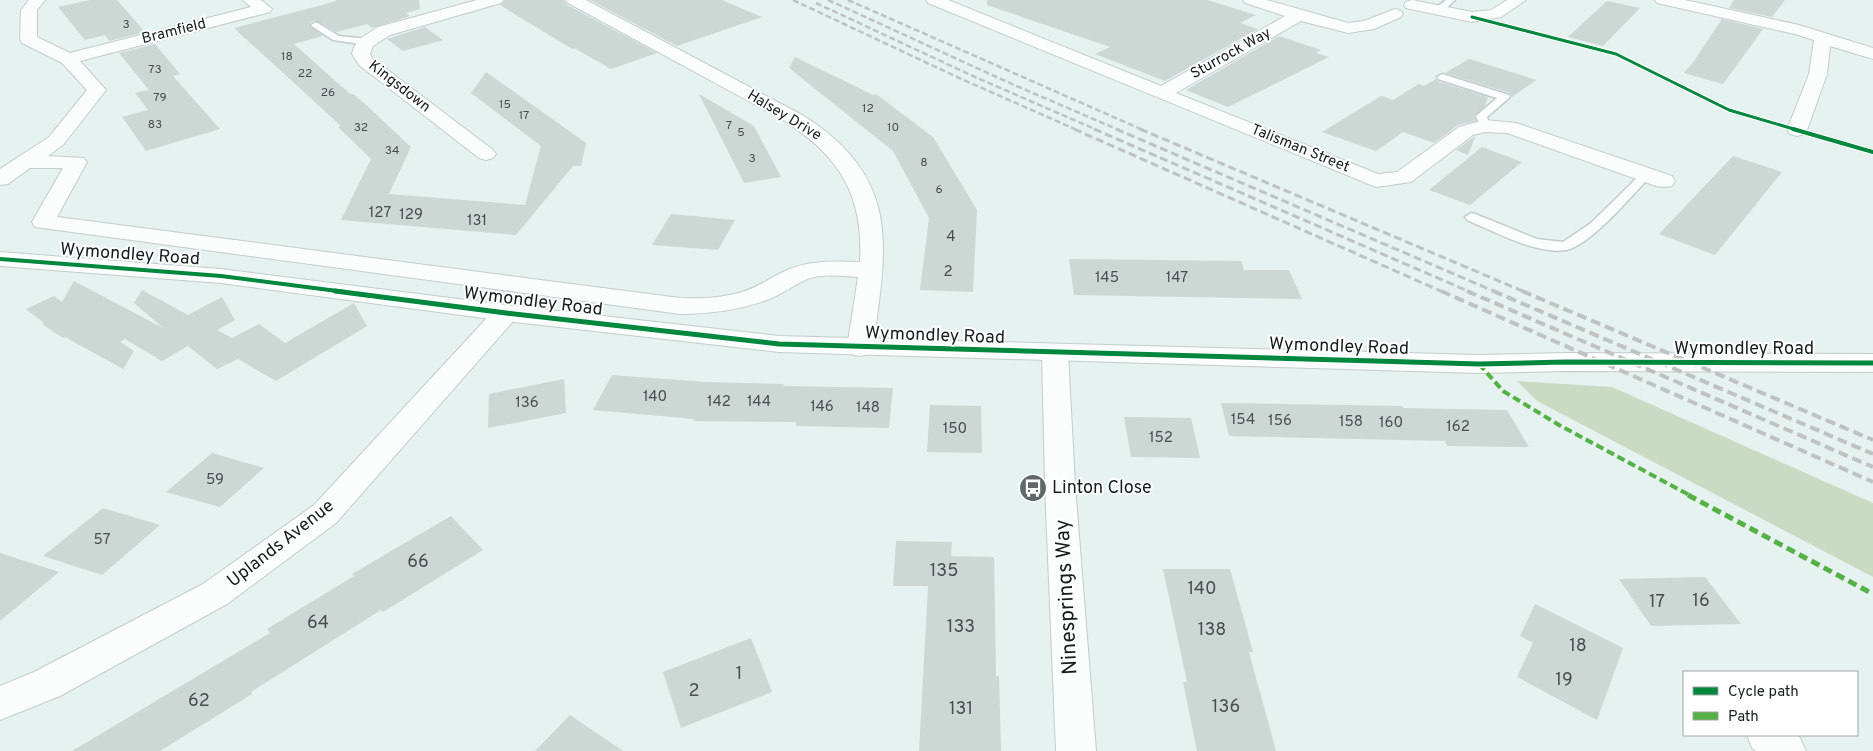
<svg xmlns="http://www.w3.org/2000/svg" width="1873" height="751" font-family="Overpass,sans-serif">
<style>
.forest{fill:#cadbc4}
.building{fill:#cdd7d4}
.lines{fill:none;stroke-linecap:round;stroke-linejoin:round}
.lane-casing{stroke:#c2cdcb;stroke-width:3}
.street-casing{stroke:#c2cdcb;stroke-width:2}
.secondary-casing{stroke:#c2cdcb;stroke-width:2}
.lane{fill:#fbfdfd;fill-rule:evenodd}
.street{fill:#fbfdfd;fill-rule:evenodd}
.secondary{fill:#fbfdfd;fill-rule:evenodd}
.rail-far2{stroke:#c0c2c2;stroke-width:2.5;stroke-dasharray:6 3;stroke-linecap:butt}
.rail-far1{stroke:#c0c2c2;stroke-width:3;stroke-dasharray:8 4;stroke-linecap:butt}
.rail{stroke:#c0c2c2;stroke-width:4;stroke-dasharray:10 5;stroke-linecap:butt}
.quiet-far1{stroke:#55b145;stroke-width:4;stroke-dasharray:8 4;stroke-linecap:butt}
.quiet{stroke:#55b145;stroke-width:5;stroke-dasharray:9 5;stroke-linecap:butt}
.cycleway-far2-casing{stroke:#fff;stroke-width:5}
.cycleway-far1-casing{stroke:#fff;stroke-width:6}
.cycleway-casing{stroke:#fff;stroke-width:8}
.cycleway-far2{stroke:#00873e;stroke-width:3}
.cycleway-far1{stroke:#00873e;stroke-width:4}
.cycleway{stroke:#00873e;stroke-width:5}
.labels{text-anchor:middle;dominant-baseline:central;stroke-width:4;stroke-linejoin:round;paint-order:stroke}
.far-number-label{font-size:12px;fill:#474f4e}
.far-street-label{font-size:15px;fill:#161e1d;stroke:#fff}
.number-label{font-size:15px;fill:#474f4e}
.street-label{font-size:18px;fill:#161e1d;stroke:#fff}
.poi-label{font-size:18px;fill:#161e1d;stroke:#fff;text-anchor:start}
.near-number-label{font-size:18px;fill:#474f4e}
.near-street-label{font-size:21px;fill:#161e1d;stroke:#fff}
</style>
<rect width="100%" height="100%" fill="#e5f2f0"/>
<!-- forest -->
<path class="forest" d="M 1517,381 L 1612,387 L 1873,503 L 1873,577 L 1537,401 Z"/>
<!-- building -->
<g class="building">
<path d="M 90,0 L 117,0 L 145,32 L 109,41 L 105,35 L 85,40 L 58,7 Z"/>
<path d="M 335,0 L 419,0 L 420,9 L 406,13 L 410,16 L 372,28 L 367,24 L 336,32 L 315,20 L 310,23 L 310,26 L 323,36 L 294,44 L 350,94 L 353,94 L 364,103 L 411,147 L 389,194 L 525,205 L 541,146 L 471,93 L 486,72 L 586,143 L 581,166 L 573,166 L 516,235 L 341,220 L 371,159 L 338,127 L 341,126 L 234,28 L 337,1 Z"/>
<path d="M 505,0 L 564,0 L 567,5 L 657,53 L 611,69 L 574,48 L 572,49 L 500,5 Z"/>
<path d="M 590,0 L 722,0 L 762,17 L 677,46 Z"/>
<path d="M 987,0 L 1207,0 L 1256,15 L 1240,23 L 1258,29 L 1165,81 L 1095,54 L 1110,47 L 987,5 Z"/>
<path d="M 1734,0 L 1785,0 L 1772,17 L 1729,8 Z"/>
<path d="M 1607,1 L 1640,8 L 1603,46 L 1568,37 Z"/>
<path d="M 1722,19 L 1763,29 L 1723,84 L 1684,73 L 1694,61 Z"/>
<path d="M 425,27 L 443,40 L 403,51 L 387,39 Z"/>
<path d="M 1279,36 L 1321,50 L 1316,53 L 1329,57 L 1228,107 L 1186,90 Z"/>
<path d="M 155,44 L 180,74 L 173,76 L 220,129 L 146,151 L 122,117 L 148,110 L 135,93 L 149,90 L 119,53 Z"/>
<path d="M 795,57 L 873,95 L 876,94 L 933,137 L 977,210 L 973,292 L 920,290 L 929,218 L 893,151 L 789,68 Z"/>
<path d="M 1469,59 L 1502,69 L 1536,80 L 1512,97 L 1510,93 L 1445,73 Z"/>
<path d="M 1436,79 L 1437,81 L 1488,97 L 1485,106 L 1474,116 L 1476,121 L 1458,125 L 1434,143 L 1403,132 L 1376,151 L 1322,132 L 1381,96 L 1393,100 L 1419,84 L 1424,86 Z"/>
<path d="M 699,94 L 754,126 L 781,177 L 744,183 Z"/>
<path d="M 1475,137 L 1468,155 L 1456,150 L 1474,137 Z"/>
<path d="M 1482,147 L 1522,162 L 1470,205 L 1429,190 Z"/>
<path d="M 1733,156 L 1782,172 L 1715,255 L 1659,234 Z"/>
<path d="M 671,214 L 735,220 L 718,250 L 652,245 Z"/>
<path d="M 1069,259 L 1241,261 L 1244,270 L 1289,270 L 1302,299 L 1074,295 Z"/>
<path d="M 74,281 L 163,328 L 134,303 L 142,290 L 188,315 L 222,297 L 235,320 L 217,330 L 232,338 L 259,324 L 285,343 L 354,303 L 367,326 L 276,381 L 238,359 L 217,369 L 188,346 L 162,361 L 125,339 L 120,342 L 134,351 L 123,369 L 65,337 L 63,338 L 42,324 L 44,323 L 26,309 L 54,296 L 62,302 Z"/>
<path d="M 612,375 L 706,382 L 784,384 L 783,386 L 893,388 L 889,428 L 796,426 L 796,422 L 693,421 L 694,419 L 593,410 Z"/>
<path d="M 564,379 L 566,413 L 488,428 L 489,394 Z"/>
<path d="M 1221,403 L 1403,406 L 1403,408 L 1507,410 L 1529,447 L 1447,446 L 1445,441 L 1229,436 Z"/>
<path d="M 930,405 L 981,406 L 982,453 L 927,452 Z"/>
<path d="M 1124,417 L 1191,418 L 1200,458 L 1131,457 Z"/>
<path d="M 212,453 L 264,468 L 220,507 L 166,492 Z"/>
<path d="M 103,508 L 160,525 L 102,575 L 43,556 Z"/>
<path d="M 451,516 L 483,550 L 383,612 L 381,610 L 251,692 L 252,694 L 160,751 L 72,751 L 270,633 L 267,629 L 354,576 L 352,574 Z"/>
<path d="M 896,541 L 952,542 L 951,556 L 994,557 L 996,676 L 999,676 L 1001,751 L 919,751 L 928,586 L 893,586 Z"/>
<path d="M 0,553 L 59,572 L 0,621 Z"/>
<path d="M 1163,569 L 1230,569 L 1253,652 L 1249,652 L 1276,751 L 1197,751 L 1183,682 L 1187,682 Z"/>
<path d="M 1705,577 L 1741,624 L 1651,626 L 1619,579 Z"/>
<path d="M 1535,604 L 1623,648 L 1597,720 L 1517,677 L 1533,643 L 1520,636 Z"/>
<path d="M 751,638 L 772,692 L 681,728 L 663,672 Z"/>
<path d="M 570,715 L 623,751 L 535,751 Z"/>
</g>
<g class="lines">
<!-- lane casing -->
<g class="lane-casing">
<g id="lane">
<path d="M 1446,0 L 1455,0 L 1443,11 L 1437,11 L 1437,7 Z"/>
<path d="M 316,22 L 339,36 L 367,39 L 372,42 L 367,45 L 333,40 L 313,27 L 311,25 Z"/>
<path d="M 1442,74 L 1509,95 L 1510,97 L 1487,117 L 1490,126 L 1489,128 L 1481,128 L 1476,116 L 1497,98 L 1438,79 L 1437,77 Z"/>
<path d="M 1646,172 L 1650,173 L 1652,175 L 1650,177 C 1632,195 1590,246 1566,250 C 1536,255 1494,231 1467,220 L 1465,217 L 1471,213 L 1475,214 L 1537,239 L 1563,242 L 1591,223 L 1642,173 Z"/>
</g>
</g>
<!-- street casing -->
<g class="street-casing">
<g id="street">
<path d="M 29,0 L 45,0 L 37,10 L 37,37 L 70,53 L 251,7 L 243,0 L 261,0 L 272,9 L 270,12 L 80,61 L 106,90 L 63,145 L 48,156 L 84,158 L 87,162 L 57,217 L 680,298 C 700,299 722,298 742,292 C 759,287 771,277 787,270 C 810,260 836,261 860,262 C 864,192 837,153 778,117 L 568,3 L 566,0 L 586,0 L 804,116 C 903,180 886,247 873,348 L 869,354 L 860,356 L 851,354 L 847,348 L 858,277 C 841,276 821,273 805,280 C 792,286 781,295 767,300 C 739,310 710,314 680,314 L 35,227 L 32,222 L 63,168 L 30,168 L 8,184 L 0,185 L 0,169 L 49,137 L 87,90 L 62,63 L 22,43 L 20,39 L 21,10 Z"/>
<path d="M 477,0 L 503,0 L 501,3 L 390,35 L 373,46 L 370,54 L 372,58 L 493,150 L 496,154 L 493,158 L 486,160 L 479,158 L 359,65 L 352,54 L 354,47 L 361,38 L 378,27 Z"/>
<path d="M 926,0 L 948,0 L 1161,86 L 1285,16 L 1245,3 L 1243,0 L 1267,0 L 1348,23 L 1364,21 L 1395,9 L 1401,11 L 1403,14 L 1401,17 L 1374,29 L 1348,33 L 1301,21 L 1176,93 L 1378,174 L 1397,172 L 1459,127 L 1485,120 L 1516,123 L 1672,176 L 1675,181 L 1672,186 L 1664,187 L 1656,186 L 1507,133 L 1485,132 L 1473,135 L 1411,182 L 1376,187 L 928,3 Z"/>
<path d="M 1412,0 L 1472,12 L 1491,10 L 1507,0 L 1526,0 L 1501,17 L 1472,22 L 1406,8 L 1404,5 L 1406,2 Z"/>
<path d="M 1655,0 L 1685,0 L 1799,25 L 1873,48 L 1873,59 L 1830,46 L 1827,74 L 1807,130 L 1804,134 L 1797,136 L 1790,134 L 1787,130 L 1809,74 L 1814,40 L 1795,34 L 1657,3 Z"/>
<path d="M 506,305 L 515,307 L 519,313 L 515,319 L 336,523 L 227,604 L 60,696 L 0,720 L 0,686 L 34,672 L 203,584 L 314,505 L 497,307 Z"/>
<path d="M 1055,344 L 1064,347 L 1068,353 L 1075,485 L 1096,751 L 1056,751 L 1045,485 L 1042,353 L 1046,347 Z"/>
<path d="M 1747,735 L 1796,735 L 1800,738 L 1806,751 L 1756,751 L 1752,748 Z"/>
</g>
</g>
<!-- secondary casing -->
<g class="secondary-casing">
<path id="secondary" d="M 0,252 L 221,269 L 506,305 L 779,336 L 1479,355 L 1565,353 L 1873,354 L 1873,372 L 1565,371 L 1479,373 L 779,352 L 506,321 L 221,283 L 0,266 Z"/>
</g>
<!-- lane -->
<use href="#lane" class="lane"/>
<!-- street -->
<use href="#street" class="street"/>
<!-- secondary -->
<use href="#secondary" class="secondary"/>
<!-- rail-far2 -->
<g class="rail-far2">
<path d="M 793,0 L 957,77 L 1077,130"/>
<path d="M 828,0 L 1012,84 L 1119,130"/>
<path d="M 848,0 L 1143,130"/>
<path d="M 816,3 L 975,77 L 1097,130"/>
</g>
<!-- rail-far1 -->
<g class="rail-far1">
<path d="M 1074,129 L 1443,292"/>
<path d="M 1094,129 L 1470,292"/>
<path d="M 1116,129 L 1496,292"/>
<path d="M 1140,129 L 1525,292"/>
</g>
<!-- rail -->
<g class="rail">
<path d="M 1441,291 L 1873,482"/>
<path d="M 1467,291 L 1873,467"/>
<path d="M 1493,291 L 1873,454"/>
<path d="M 1522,291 L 1873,440"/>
</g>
<!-- quiet-far1 -->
<path class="quiet-far1" d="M 1479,364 L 1503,391 L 1559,425 L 1691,496"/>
<!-- quiet -->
<path class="quiet" d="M 1688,495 L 1873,594"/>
<!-- cycleway-far2 casing -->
<g class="cycleway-far2-casing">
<path id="cycleway-far2" d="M 1472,17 L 1616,54 L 1729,110 L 1797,130"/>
</g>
<!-- cycleway-far1 casing -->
<g class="cycleway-far1-casing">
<g id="cycleway-far1">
<path d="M 1793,129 L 1873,152"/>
<path d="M 0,259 L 221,276 L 345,292"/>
</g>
</g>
<!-- cycleway casing -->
<g class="cycleway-casing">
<path id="cycleway" d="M 335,291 L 506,313 L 779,344 L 1479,364 L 1565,362 L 1873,363"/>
</g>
<!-- cycleway-far2 -->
<use href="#cycleway-far2" class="cycleway-far2"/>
<!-- cycleway-far1 -->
<use href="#cycleway-far1" class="cycleway-far1"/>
<!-- cycleway -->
<use href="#cycleway" class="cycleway"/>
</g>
<!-- icons -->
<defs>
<g id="bus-disc" transform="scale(1.4375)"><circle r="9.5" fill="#5e6867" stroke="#fff"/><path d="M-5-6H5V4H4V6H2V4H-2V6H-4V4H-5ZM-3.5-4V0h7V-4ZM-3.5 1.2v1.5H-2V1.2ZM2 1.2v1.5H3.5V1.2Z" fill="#fff"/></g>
</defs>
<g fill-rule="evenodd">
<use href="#bus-disc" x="1033" y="488"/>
</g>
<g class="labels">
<!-- far-number labels -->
<g class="far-number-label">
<text x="126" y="25">3</text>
<text x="287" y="57">18</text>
<text x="155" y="70">73</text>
<text x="305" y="74">22</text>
<text x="328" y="93">26</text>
<text x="160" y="98">79</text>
<text x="505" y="105">15</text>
<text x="868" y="109">12</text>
<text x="524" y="116">17</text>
<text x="155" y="125">83</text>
<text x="729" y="126">7</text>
<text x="361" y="128">32</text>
<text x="893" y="128">10</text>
<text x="741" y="133">5</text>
<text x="392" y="151">34</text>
<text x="752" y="159">3</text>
<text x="924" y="163">8</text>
<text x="939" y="190">6</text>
</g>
<!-- far-street labels -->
<g class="far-street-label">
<text transform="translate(174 32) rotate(-14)">Bramfield</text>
<text transform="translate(1231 54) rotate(-29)">Sturrock Way</text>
<text transform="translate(399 87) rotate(38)">Kingsdown</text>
<text transform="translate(784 116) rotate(31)">Halsey Drive</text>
<text transform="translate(1300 149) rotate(22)">Talisman Street</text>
</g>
<!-- number labels -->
<g class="number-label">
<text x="380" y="213">127</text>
<text x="411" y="215">129</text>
<text x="477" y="221">131</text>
<text x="951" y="237">4</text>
<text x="948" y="272">2</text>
<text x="1107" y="278">145</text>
<text x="1177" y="278">147</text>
<text x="655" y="397">140</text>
<text x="719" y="402">142</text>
<text x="759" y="402">144</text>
<text x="527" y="403">136</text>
<text x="822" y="407">146</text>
<text x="868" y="408">148</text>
<text x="1243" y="420">154</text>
<text x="1280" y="421">156</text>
<text x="1351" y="422">158</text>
<text x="1391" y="423">160</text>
<text x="1458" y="427">162</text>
<text x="955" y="429">150</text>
<text x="1161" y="438">152</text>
<text x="215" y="480">59</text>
<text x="102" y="540">57</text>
</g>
<!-- street labels -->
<g class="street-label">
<text transform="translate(130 255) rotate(4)">Wymondley Road</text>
<text transform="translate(533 302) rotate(7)">Wymondley Road</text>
<text transform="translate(935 336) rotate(2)">Wymondley Road</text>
<text transform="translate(1339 347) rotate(2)">Wymondley Road</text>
<text x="1744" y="349">Wymondley Road</text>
<text transform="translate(281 544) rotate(-38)">Uplands Avenue</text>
</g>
<!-- poi labels -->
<g class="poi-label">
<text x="1052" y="488">Linton Close</text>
</g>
<!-- near-number labels -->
<g class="near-number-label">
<text x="418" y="562">66</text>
<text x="944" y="571">135</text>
<text x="1202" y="589">140</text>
<text x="1701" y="601">16</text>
<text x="1657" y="602">17</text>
<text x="318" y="623">64</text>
<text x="961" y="627">133</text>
<text x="1212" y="630">138</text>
<text x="1578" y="646">18</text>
<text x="739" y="674">1</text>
<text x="1564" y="680">19</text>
<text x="694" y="691">2</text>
<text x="199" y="701">62</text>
<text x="1226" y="707">136</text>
<text x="961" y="709">131</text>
</g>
<!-- near-street labels -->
<g class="near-street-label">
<text transform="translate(1067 597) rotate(-93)">Ninesprings Way</text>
</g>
</g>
<!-- legend -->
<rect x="1683" y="671" width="175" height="65" fill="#ffffff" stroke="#a2a5a5"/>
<rect x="1693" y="687" width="25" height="8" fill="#00873e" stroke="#a2a5a5"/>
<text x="1728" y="696" font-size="15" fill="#161e1d">Cycle path</text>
<rect x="1693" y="712" width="25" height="8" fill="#55b145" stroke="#a2a5a5"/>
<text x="1728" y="721" font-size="15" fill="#161e1d">Path</text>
</svg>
